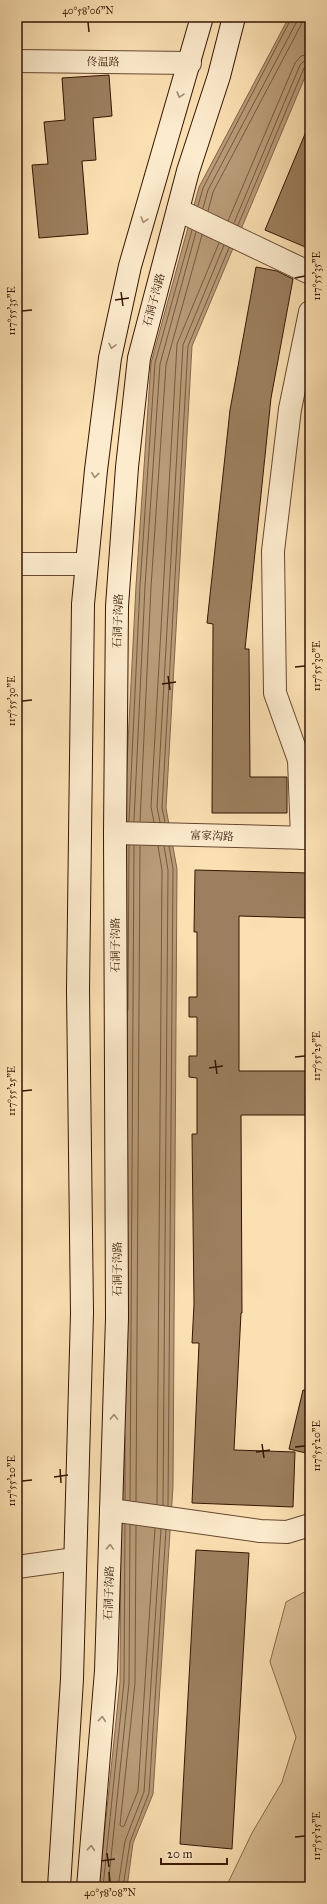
<svg xmlns="http://www.w3.org/2000/svg" width="327" height="1904" font-family="'IM FELL Great Primer','Noto Serif SC',serif">
<style>
.green{fill:#d9bd94;stroke:#87694c}
.water{fill:#b89b77;stroke:#846549}
.lines{fill:none;stroke-linecap:round;stroke-linejoin:round}
.shore{stroke:#76583e;stroke-width:1}
.building{fill:#9c7f5e;stroke:#351504}
.minor-casing{stroke:#664830;stroke-width:24}
.secondary-casing{stroke:#351504;stroke-width:24}
.minor{stroke:#fcebcd;stroke-width:22}
.secondary{stroke:#fcebcd;stroke-width:22}
.oneway{stroke:#a28b73}
.ticks{fill:none;stroke:#351504;stroke-width:1.5}
.labels{text-anchor:middle;dominant-baseline:central;stroke-width:4;stroke-linejoin:round;paint-order:stroke}
.street-label{font-size:11px;fill:#351504;stroke:#fcebcd}
.neatline{fill:none;stroke:#351504;stroke-width:1.5}
.ticks-label{font-size:10px;text-anchor:middle;fill:#351504}
</style>
<rect width="100%" height="100%" fill="#fbe0b2"/>
<filter id="stains"><feTurbulence type="fractalNoise" baseFrequency=".005" numOctaves="4"/><feColorMatrix values="0 0 0 0 .2 0 0 0 0 .09 0 0 0 0 .02 0 0 0 .5 -.17"/></filter>
<radialGradient id="worn" r=".72"><stop offset=".6" stop-color="#630" stop-opacity="0"/><stop offset="1" stop-color="#630" stop-opacity=".3"/></radialGradient>
<!-- green -->
<path class="green" d="M 310,1589 L 310,1887 L 226,1887 L 252,1833 L 282,1782 L 296,1737 L 270,1662 L 286,1602 Z"/>
<!-- water -->
<path class="water" d="M 289,17 L 310,17 L 310,65 L 192,346 L 166,808 L 177,869 L 173,1486 L 153,1794 L 133,1843 L 127,1887 L 99,1887 L 120,1682 L 125,802 L 136,586 L 151,363 L 199,187 Z"/>
<g class="lines">
<!-- shore -->
<g class="shore">
<path d="M 198,206 L 203,188 L 292,17"/>
<path d="M 203,208 L 208,190 L 296,23 L 297,17"/>
<path d="M 208,211 L 213,192 L 301,25 L 303,17"/>
<path d="M 228,221 L 295,63 L 301,56 L 310,54"/>
<path d="M 234,223 L 300,65 L 304,61 L 310,60"/>
<path d="M 238,225 L 304,68 L 310,65"/>
<path d="M 129,821 L 140,586 L 155,363 L 192,230"/>
<path d="M 134,821 L 145,586 L 160,364 L 196,232"/>
<path d="M 140,822 L 151,587 L 166,365 L 202,235"/>
<path d="M 154,822 L 151,807 L 177,344 L 219,243"/>
<path d="M 160,822 L 157,807 L 183,345 L 224,245"/>
<path d="M 165,822 L 162,808 L 188,346 L 229,248"/>
<path d="M 128,1010 L 129,845"/>
<path d="M 125,1500 L 125,1436"/>
<path d="M 130,1501 L 134,845"/>
<path d="M 136,1501 L 140,846"/>
<path d="M 157,1504 L 162,870 L 158,846"/>
<path d="M 163,1505 L 168,870 L 164,846"/>
<path d="M 168,1506 L 173,869 L 169,846"/>
<path d="M 136,1526 L 135,1683 L 120,1825 L 122,1827 L 124,1826 L 138,1791 L 155,1528"/>
<path d="M 103,1887 L 124,1682 L 125,1524"/>
<path d="M 108,1887 L 129,1683 L 130,1525"/>
<path d="M 118,1887 L 125,1841 L 144,1792 L 161,1529"/>
<path d="M 123,1887 L 130,1842 L 149,1793 L 166,1530"/>
</g>
</g>
<!-- building -->
<g class="building">
<path d="M 109,75 L 112,116 L 93,118 L 96,160 L 82,161 L 88,234 L 39,238 L 32,165 L 48,164 L 44,122 L 65,120 L 62,78 Z"/>
<path d="M 310,122 L 310,249 L 265,230 Z"/>
<path d="M 256,267 L 277,271 L 293,279 L 271,398 L 245,649 L 249,649 L 250,777 L 287,777 L 287,813 L 212,813 L 213,624 L 207,623 L 230,410 Z"/>
<path d="M 195,870 L 310,873 L 310,918 L 239,916 L 239,1071 L 310,1071 L 310,1115 L 241,1115 L 242,1313 L 241,1313 L 234,1450 L 295,1452 L 293,1507 L 192,1503 L 199,1343 L 192,1343 L 194,1304 L 192,1134 L 197,1134 L 197,1078 L 189,1077 L 189,1056 L 197,1056 L 197,1017 L 189,1017 L 189,997 L 197,997 L 197,932 L 194,932 Z"/>
<path d="M 303,1390 L 310,1391 L 310,1454 L 289,1449 Z"/>
<path d="M 196,1550 L 249,1553 L 232,1849 L 180,1844 Z"/>
</g>
<g class="lines">
<!-- minor casing -->
<g class="minor-casing">
<g id="minor">
<path d="M 17,61 L 190,63"/>
<path d="M 178,210 L 310,273"/>
<path d="M 17,564 L 86,564"/>
<path d="M 115,833 L 310,838"/>
<path d="M 302,838 L 299,760 L 275,693 L 273,551 L 290,409 L 310,312"/>
<path d="M 111,1510 L 260,1531 L 287,1532 L 310,1525"/>
<path d="M 17,1567 L 75,1559"/>
</g>
</g>
<!-- secondary casing -->
<g class="secondary-casing">
<g id="secondary">
<path d="M 59,1887 L 72,1679 L 82,1313 L 78,990 L 83,604 L 96,470 L 110,358 L 130,266 L 202,17"/>
<path d="M 88,1887 L 106,1671 L 117,1318 L 115,833 L 117,606 L 127,467 L 139,358 L 188,171 L 219,76 L 234,17"/>
</g>
</g>
<!-- minor -->
<use href="#minor" class="minor"/>
<!-- secondary -->
<use href="#secondary" class="secondary"/>
</g>
<!-- one-way arrows -->
<defs><path id="oneway-chevron" d="M-2-3.5L2.5 0L-2 3.5" fill="none" stroke-width="1.6" stroke-linecap="round" stroke-linejoin="round"/></defs>
<g class="oneway">
<use href="#oneway-chevron" transform="translate(180 95) rotate(106)"/>
<use href="#oneway-chevron" transform="translate(144 220) rotate(106)"/>
<use href="#oneway-chevron" transform="translate(112 346) rotate(103)"/>
<use href="#oneway-chevron" transform="translate(95 475) rotate(96)"/>
<use href="#oneway-chevron" transform="translate(114 1417) rotate(-88)"/>
<use href="#oneway-chevron" transform="translate(110 1547) rotate(-88)"/>
<use href="#oneway-chevron" transform="translate(102 1719) rotate(-85)"/>
<use href="#oneway-chevron" transform="translate(91 1848) rotate(-85)"/>
</g>
<!-- ticks -->
<path class="ticks" d="M 88,22 L 89,32M 295,278 L 305,276M 121,292 L 123,306M 115,300 L 129,298M 22,311 L 32,310M 295,667 L 305,666M 168,676 L 170,690M 162,684 L 176,682M 22,701 L 32,700M 295,1057 L 305,1056M 215,1060 L 217,1074M 209,1068 L 223,1066M 22,1091 L 32,1090M 262,1444 L 264,1458M 295,1447 L 305,1446M 256,1452 L 270,1450M 60,1469 L 61,1483M 54,1477 L 68,1475M 22,1481 L 32,1480M 295,1837 L 305,1836M 107,1853 L 109,1867M 101,1861 L 115,1859M 109,1872 L 110,1882"/>
<g class="labels">
<!-- street labels -->
<g class="street-label">
<text transform="translate(103 62) rotate(1)">佟温路</text>
<text transform="translate(154 300) rotate(-75)">石洞子沟路</text>
<text transform="translate(118 621) rotate(-88)">石洞子沟路</text>
<text transform="translate(212 836) rotate(2)">富家沟路</text>
<text transform="translate(115 945) rotate(-90)">石洞子沟路</text>
<text transform="translate(117 1269) rotate(-90)">石洞子沟路</text>
<text transform="translate(109 1593) rotate(-88)">石洞子沟路</text>
</g>
</g>
<!-- margin -->
<rect width="327" height="1904" fill="none" stroke="#fbe0b2" stroke-width="44"/>
<!-- scale -->
<path d="M161 1858v6h66v-6" fill="none" stroke="#351504" stroke-width="2"/>
<text x="167" y="1858" font-size="12" fill="#351504" stroke="#fcebcd" stroke-width="3" paint-order="stroke">20 m</text>
<rect x="22" y="22" width="283" height="1860" class="neatline"/>
<g class="ticks-label">
<text x="88" y="14">40°58'06"N</text>
<text transform="translate(316 276) rotate(-90)" y="4">117°55'35"E</text>
<text transform="translate(11 311) rotate(-90)" y="4">117°55'35"E</text>
<text transform="translate(316 666) rotate(-90)" y="4">117°55'30"E</text>
<text transform="translate(11 701) rotate(-90)" y="4">117°55'30"E</text>
<text transform="translate(316 1056) rotate(-90)" y="4">117°55'25"E</text>
<text transform="translate(11 1091) rotate(-90)" y="4">117°55'25"E</text>
<text transform="translate(316 1446) rotate(-90)" y="4">117°55'20"E</text>
<text transform="translate(11 1481) rotate(-90)" y="4">117°55'20"E</text>
<text transform="translate(316 1836) rotate(-90)" y="4">117°55'15"E</text>
<text x="110" y="1896">40°58'08"N</text>
</g>
<rect width="100%" height="100%" filter="url(#stains)"/>
<rect width="100%" height="100%" fill="url(#worn)"/>
</svg>
